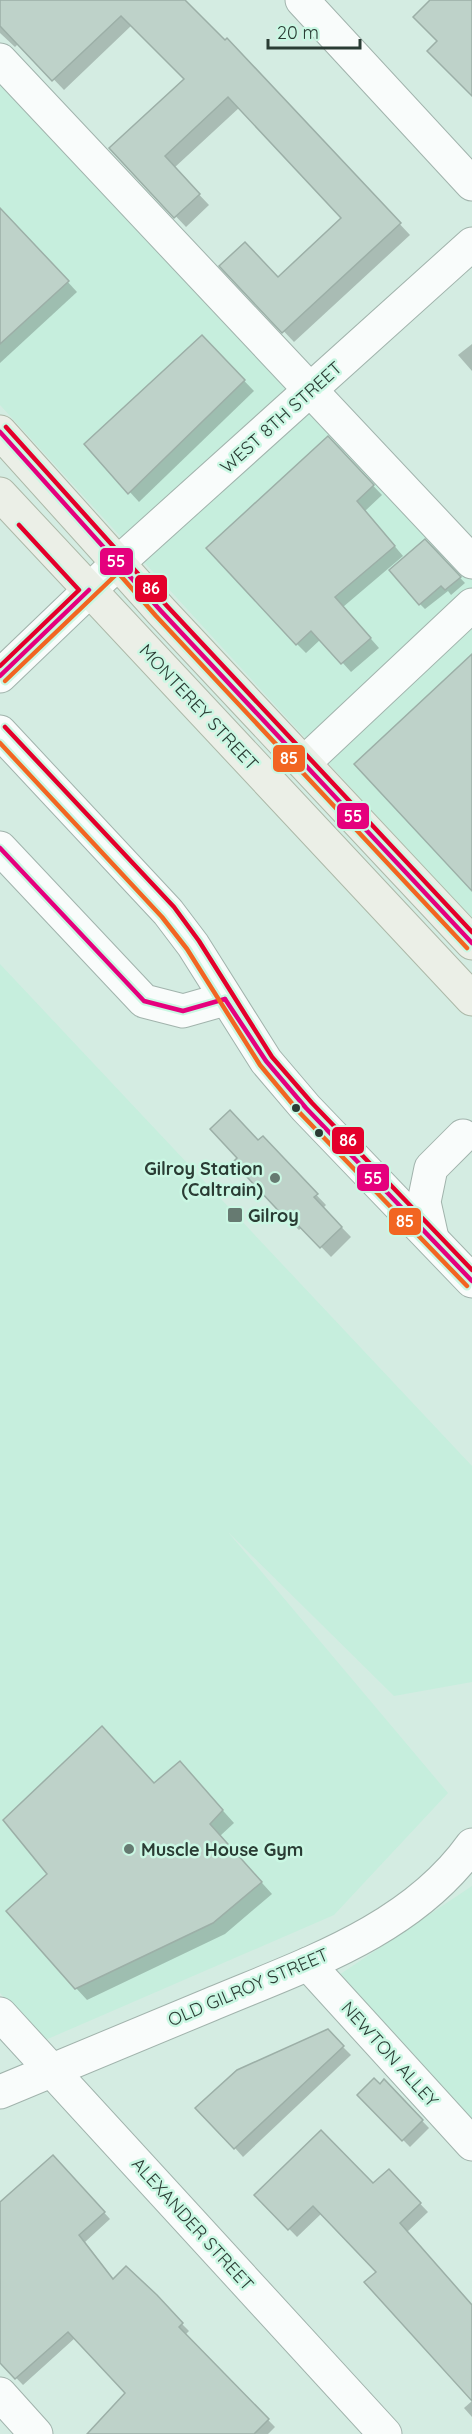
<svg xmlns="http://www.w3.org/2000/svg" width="472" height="2434" font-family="Quicksand,sans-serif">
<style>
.built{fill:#c6eedd}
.shadow{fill:#0003}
.building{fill:#bed2c9;stroke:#9cafa7;stroke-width:1.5}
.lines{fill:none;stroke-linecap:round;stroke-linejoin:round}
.minor-casing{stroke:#a1b3ac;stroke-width:35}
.major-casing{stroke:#acb8a8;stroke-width:35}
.minor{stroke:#f9fcfb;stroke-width:33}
.major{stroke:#ebefe7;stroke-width:33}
.bus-1-casing{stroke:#caf7e3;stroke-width:9}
.bus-2-casing{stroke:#caf7e3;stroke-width:9}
.bus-3-casing{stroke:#caf7e3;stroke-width:9}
.bus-1{stroke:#e5007d;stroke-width:4.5}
.bus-2{stroke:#f26522;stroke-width:4.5}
.bus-3{stroke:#e4002b;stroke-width:4.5}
.bus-dot{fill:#2a3c34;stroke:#caf7e3;stroke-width:2}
.poi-dot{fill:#667a71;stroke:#caf7e3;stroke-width:2}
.labels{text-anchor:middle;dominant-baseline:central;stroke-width:5;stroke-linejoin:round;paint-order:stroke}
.street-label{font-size:18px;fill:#2a3c34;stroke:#caf7e3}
.poi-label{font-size:18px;font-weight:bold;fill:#2a3c34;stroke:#caf7e3;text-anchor:start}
.line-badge{stroke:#caf7e3;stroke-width:2}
.badge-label{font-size:16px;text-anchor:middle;font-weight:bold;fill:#fff}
</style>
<rect width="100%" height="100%" fill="#d4ece2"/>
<!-- built -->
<g class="built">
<path d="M 0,73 L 472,556 L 472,920 L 0,405 Z"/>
<path d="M 0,964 L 472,1466 L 472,1682 L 394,1696 L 228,1532 L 448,1793 L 334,1915 L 43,2041 L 0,1993 Z"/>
<path d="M 472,1886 L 472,2131 L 333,1979 Z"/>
</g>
<!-- shadow -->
<g class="shadow">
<path d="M 4,0 L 183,0 L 225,42 L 238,51 L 410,235 L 294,342 L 222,266 L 278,279 L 343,218 L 240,107 L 174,168 L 209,205 L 186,227 L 111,148 L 186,79 L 132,25 L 64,90 L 19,43 L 15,47 L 0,33 L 0,4 Z"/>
<path d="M 0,230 L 20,230 L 77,292 L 0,363 Z"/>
<path d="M 202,337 L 254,391 L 139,502 L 86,444 Z"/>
<path d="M 472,344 L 472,371 L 458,355 Z"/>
<path d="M 337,448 L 382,495 L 365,511 L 403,556 L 343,607 L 379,648 L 351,672 L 321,639 L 306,653 L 297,644 Z"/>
<path d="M 425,541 L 465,583 L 451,595 L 448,591 L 425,609 L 420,604 Z"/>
<path d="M 259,1142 L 272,1148 L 326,1205 L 323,1208 L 351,1237 L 331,1257 L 302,1227 L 299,1230 L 289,1220 L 239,1158 Z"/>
<path d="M 191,1775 L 234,1823 L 220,1836 L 272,1894 L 225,1934 L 87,2000 L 76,1988 L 49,1874 L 155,1784 Z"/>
<path d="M 327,2031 L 351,2055 L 243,2157 L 235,2148 Z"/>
<path d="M 384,2081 L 429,2128 L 410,2147 L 359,2095 Z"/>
<path d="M 60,2164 L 110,2219 L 85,2242 L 114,2280 L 126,2268 L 189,2331 L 185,2335 L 275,2427 L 268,2434 L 89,2434 L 127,2393 L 75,2338 L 23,2385 L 0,2361 L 0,2204 Z"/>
<path d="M 389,2171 L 428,2212 L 407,2232 L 472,2305 L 472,2398 L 378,2272 L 322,2213 L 297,2237 L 256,2195 L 373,2185 Z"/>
<path d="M 472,2401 L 472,2417 L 464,2408 Z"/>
</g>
<!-- building -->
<g class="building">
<path d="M 0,0 L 185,0 L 225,40 L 227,38 L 401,223 L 282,333 L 219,266 L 245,242 L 278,277 L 341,218 L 228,97 L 165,156 L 200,194 L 174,218 L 109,148 L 184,79 L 121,16 L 52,81 L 0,26 Z"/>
<path d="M 430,0 L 472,0 L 472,96 L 427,51 L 437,41 L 413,17 Z"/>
<path d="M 0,208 L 69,281 L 0,344 Z"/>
<path d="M 202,335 L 245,380 L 128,494 L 84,444 Z"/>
<path d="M 328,436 L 374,485 L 357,501 L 395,546 L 335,597 L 371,638 L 341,664 L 311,631 L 296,645 L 206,548 Z"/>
<path d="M 425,539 L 461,577 L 445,590 L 441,586 L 419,605 L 389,570 Z"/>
<path d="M 472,654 L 472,891 L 354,764 Z"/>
<path d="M 230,1110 L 258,1140 L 263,1136 L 318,1194 L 314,1197 L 342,1227 L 320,1248 L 291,1218 L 288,1221 L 233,1162 L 237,1158 L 210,1129 Z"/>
<path d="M 102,1726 L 154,1783 L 180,1761 L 223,1810 L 210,1824 L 262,1882 L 213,1923 L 75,1989 L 6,1911 L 47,1874 L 3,1820 Z"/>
<path d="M 328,2029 L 344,2046 L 234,2149 L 195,2108 L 237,2070 Z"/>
<path d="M 374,2078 L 380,2084 L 384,2079 L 423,2120 L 402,2141 L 357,2095 Z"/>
<path d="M 321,2130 L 373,2183 L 389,2169 L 421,2203 L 400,2223 L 472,2305 L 472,2401 L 364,2282 L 376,2272 L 313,2206 L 288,2230 L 254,2195 Z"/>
<path d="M 53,2155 L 105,2212 L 79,2235 L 113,2279 L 126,2266 L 157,2295 L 183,2323 L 179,2327 L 269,2419 L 254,2434 L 87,2434 L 125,2393 L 68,2332 L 15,2379 L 0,2363 L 0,2202 Z"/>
</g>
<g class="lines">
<!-- minor casing -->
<g class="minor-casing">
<g id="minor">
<path d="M 302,0 L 472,184"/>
<path d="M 0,60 L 472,562"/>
<path d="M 0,676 L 119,562 L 472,244"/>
<path d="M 0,732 L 168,912 L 193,945 L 266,1061 L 306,1108 L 472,1281"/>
<path d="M 304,763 L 472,605"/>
<path d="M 0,848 L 144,1001 L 183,1011 L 225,999"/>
<path d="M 432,1238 L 424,1202 L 431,1168 L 463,1136"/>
<path d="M 308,1964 L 472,2144"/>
<path d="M 0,2014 L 385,2434"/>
<path d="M 0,2092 C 69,2064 138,2035 207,2006 C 301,1966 410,1932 472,1845"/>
<path d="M 0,2394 L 36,2434"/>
</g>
</g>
<!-- major casing -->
<g class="major-casing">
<g id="major">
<path d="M 0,432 L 161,611 L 472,943"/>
<path d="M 0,494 L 472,999"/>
</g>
</g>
<!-- minor -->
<use href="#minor" class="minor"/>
<!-- major -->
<use href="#major" class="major"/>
<!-- bus-1 casing -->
<g class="bus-1-casing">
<g id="bus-1">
<path d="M 0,432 L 161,611 L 472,943"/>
<path d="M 0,676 L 89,590"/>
<path d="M 0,848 L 144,1001 L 183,1011 L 225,999"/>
<path d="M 225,999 L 266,1061 L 306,1108 L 472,1281"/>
</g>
</g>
<!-- bus-2 casing -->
<g class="bus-2-casing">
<g id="bus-2">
<path d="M 113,567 L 156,616 L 467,948"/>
<path d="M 5,681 L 124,567"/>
<path d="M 0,743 L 162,917 L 187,949 L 260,1065 L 300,1113 L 467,1286"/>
</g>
</g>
<!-- bus-3 casing -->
<g class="bus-3-casing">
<g id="bus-3">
<path d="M 6,427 L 167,606 L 472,932"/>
<path d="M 0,666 L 79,590 L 19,525"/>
<path d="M 5,727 L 174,907 L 199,941 L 272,1057 L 312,1103 L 472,1270"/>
</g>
</g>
<!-- bus-1 -->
<use href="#bus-1" class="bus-1"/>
<!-- bus-2 -->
<use href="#bus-2" class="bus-2"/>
<!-- bus-3 -->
<use href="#bus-3" class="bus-3"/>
</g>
<!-- markers -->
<g class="bus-dot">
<circle cx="296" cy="1108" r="5"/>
<circle cx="319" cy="1133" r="5"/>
</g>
<g class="poi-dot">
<circle cx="275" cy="1178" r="6"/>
<rect x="227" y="1207" width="16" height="16" rx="3"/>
<circle cx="129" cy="1849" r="6"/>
</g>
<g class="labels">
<!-- street labels -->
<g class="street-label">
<text transform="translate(281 417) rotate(-42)">WEST 8TH STREET</text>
<text transform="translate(199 707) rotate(47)">MONTEREY STREET</text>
<text transform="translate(248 1987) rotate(-23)">OLD GILROY STREET</text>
<text transform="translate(390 2054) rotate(48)">NEWTON ALLEY</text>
<text transform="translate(193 2224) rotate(48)">ALEXANDER STREET</text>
</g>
<!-- poi labels -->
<g class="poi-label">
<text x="263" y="1168" text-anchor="end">Gilroy Station<tspan x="263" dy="21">(Caltrain)</tspan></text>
<text x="248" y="1215">Gilroy</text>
<text x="141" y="1849">Muscle House Gym</text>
</g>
</g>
<g class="line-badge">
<rect x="99" y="547" width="35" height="29" rx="6" fill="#e5007d"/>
<rect x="134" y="574" width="34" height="29" rx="6" fill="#e4002b"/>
<rect x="272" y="744" width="34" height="29" rx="6" fill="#f26522"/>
<rect x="336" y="802" width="34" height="28" rx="6" fill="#e5007d"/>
<rect x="331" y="1126" width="34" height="29" rx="6" fill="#e4002b"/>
<rect x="356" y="1163" width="34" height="29" rx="6" fill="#e5007d"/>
<rect x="388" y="1207" width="34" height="29" rx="6" fill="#f26522"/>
</g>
<g class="badge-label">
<text x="116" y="567">55</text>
<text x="151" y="594">86</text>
<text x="289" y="764">85</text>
<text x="353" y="822">55</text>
<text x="348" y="1146">86</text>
<text x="373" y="1184">55</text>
<text x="405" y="1227">85</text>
</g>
<!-- scale -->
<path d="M268 39v9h92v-9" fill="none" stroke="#2a3c34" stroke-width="3"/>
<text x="277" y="39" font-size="18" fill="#2a3c34" stroke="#caf7e3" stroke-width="4.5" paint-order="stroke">20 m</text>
</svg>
